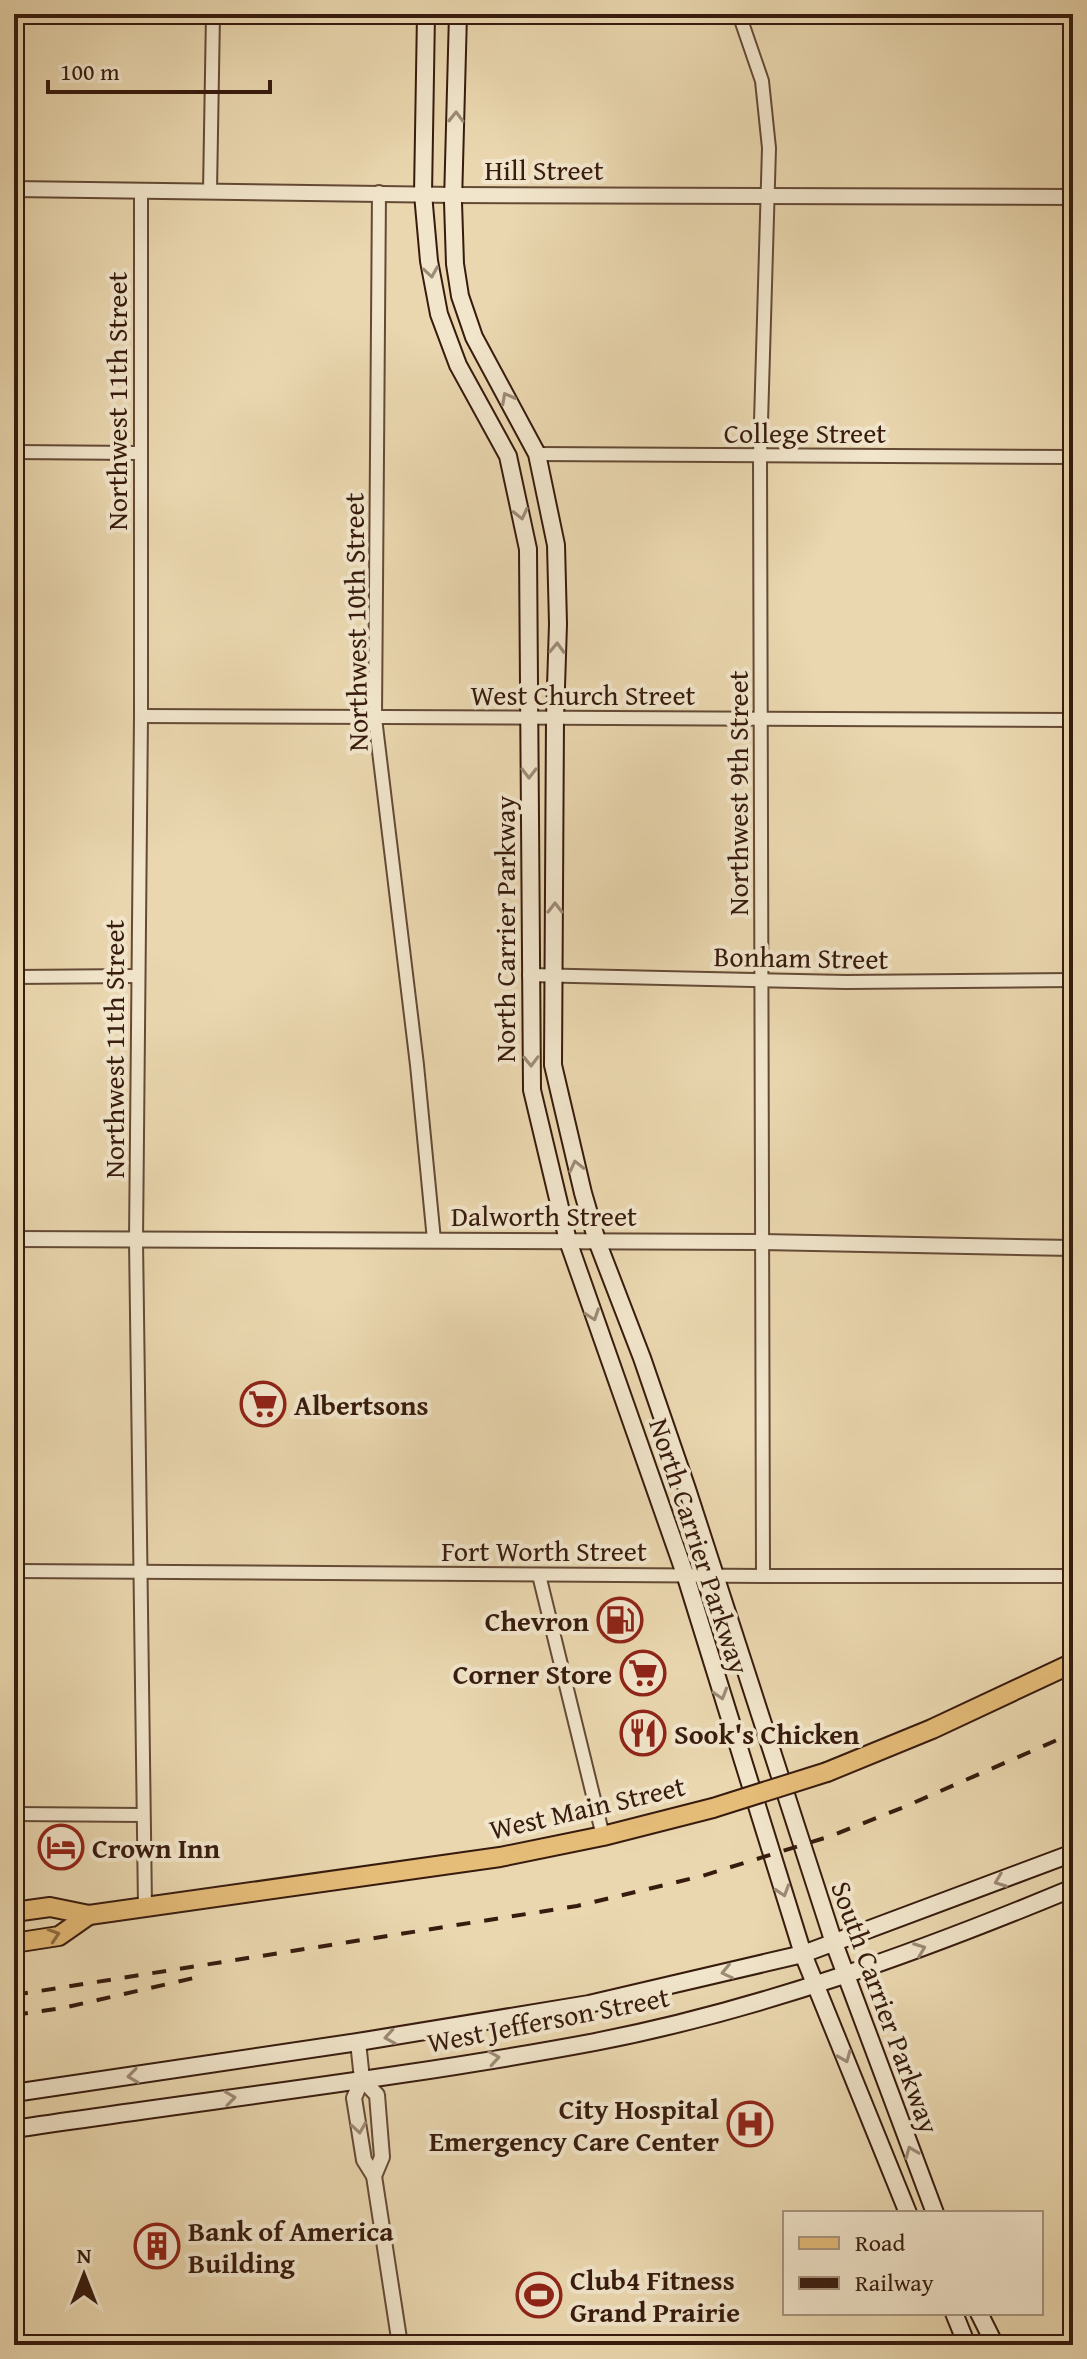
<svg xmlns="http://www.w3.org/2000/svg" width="1087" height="2359" font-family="'Gentium Book Plus',serif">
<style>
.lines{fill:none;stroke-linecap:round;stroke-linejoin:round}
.minor-casing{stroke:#644a36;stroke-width:16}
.tertiary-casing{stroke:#644a36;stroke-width:18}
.secondary-casing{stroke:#371b0e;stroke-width:20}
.primary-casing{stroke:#371b0e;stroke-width:22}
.minor{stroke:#f1e5cb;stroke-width:12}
.tertiary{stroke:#f1e5cb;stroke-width:14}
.secondary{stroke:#f1e5cb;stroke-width:16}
.primary{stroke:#e5bc78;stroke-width:18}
.rail{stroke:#371b0e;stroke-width:4;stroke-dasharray:14 14;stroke-linecap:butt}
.primary-bridge-casing{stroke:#371b0e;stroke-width:22;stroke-linecap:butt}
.primary-bridge{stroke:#e5bc78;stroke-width:18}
.oneway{stroke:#9d8a76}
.oneway2{stroke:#8e6c43}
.labels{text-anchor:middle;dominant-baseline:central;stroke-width:8;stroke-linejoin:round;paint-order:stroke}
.street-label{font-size:28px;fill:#371b0e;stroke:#f1e5cb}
.poi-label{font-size:28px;font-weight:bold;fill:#371b0e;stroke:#f1e5cb;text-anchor:start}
</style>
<rect width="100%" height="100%" fill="#ead7af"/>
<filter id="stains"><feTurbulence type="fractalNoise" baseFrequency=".0025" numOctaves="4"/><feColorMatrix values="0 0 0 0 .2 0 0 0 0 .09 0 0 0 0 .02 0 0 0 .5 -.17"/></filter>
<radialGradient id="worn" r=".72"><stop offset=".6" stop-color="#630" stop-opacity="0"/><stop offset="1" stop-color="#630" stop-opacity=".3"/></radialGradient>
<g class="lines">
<!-- minor casing -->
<g class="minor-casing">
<g id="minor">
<path d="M 739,14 L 762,81 L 769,148 L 760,456 L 763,1576"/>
<path d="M 141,191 L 141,716 L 136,1240 L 145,1906"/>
<path d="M 210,191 L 213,14"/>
<path d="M 379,192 L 375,718 L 417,1065 L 434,1240"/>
<path d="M 14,452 L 139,453"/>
<path d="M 537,454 L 1073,457"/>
<path d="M 141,716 L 1073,720"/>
<path d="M 529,975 L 846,982 L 1073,980"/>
<path d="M 14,977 L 137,976"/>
<path d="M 14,1571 L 763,1576 L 1073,1576"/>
<path d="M 539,1575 L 603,1836"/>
<path d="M 14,1814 L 143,1815"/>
</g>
</g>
<!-- tertiary casing -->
<g class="tertiary-casing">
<g id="tertiary">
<path d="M 14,189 L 454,195 L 1073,197"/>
<path d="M 14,1239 L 761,1242 L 1073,1248"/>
<path d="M 358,2042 L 362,2079 L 354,2098 L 364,2160 L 374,2176 L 400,2345"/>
<path d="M 362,2079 L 377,2095 L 382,2157 L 374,2176"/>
</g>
</g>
<!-- secondary casing -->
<g class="secondary-casing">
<g id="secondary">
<path d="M 426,14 L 423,194 L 429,261 L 439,314 L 458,365 L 508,456 L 528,549 L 532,1090 L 568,1241 L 685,1574 L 803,1954 L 908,2213"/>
<path d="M 458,14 L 453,202 L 455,264 L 460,296 L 474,337 L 537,454 L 556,545 L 558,624 L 555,718 L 553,1065 L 583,1193 L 597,1241 L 642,1358 L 687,1489 L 834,1943 L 935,2213"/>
<path d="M 14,2093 L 358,2042 L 589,2004 L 803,1954 L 1073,1853"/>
<path d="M 14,2129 C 207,2100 403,2078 595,2042 C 760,2010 919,1952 1073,1888"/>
<path d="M 954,2313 L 967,2345"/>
<path d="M 979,2313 L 995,2345"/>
</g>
</g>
<!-- primary casing -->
<g class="primary-casing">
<g id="primary">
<path d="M 827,1772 L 932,1729 L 1073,1663"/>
<path d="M 14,1912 L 50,1907 L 89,1915 L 500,1857 L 603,1836 L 713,1808"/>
<path d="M 14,1943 L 59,1936 L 89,1915"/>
</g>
</g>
<!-- minor -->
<use href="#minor" class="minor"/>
<!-- tertiary -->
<use href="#tertiary" class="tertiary"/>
<!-- secondary -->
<use href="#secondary" class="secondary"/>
<!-- primary -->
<use href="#primary" class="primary"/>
<!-- rail -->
<g class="rail">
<path d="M 14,1995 L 577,1906 L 702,1876 L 831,1836 L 904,1807 L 1073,1733"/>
<path d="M 14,2015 L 63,2008 L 194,1978"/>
</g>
<!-- primary-bridge casing -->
<g class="primary-bridge-casing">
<path id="primary-bridge" d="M 713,1808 L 827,1772"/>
</g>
<!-- primary-bridge -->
<use href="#primary-bridge" class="primary-bridge"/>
</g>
<!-- one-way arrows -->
<defs><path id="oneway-chevron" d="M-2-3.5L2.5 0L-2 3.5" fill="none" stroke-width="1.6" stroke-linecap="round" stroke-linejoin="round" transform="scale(2)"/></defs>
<g class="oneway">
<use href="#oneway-chevron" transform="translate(456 117) rotate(-89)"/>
<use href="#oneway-chevron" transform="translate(431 272) rotate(81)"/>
<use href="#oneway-chevron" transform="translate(507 398) rotate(-118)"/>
<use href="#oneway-chevron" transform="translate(521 514) rotate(77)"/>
<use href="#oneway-chevron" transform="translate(557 648) rotate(-88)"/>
<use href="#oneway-chevron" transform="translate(529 773) rotate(90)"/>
<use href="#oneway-chevron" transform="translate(555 908) rotate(-90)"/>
<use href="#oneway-chevron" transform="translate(531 1061) rotate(89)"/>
<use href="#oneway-chevron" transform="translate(576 1166) rotate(-103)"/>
<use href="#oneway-chevron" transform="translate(593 1315) rotate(71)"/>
<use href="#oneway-chevron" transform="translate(721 1694) rotate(73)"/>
<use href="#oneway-chevron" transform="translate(1000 1881) rotate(159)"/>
<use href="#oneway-chevron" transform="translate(783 1891) rotate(72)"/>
<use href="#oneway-chevron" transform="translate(920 1949) rotate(-21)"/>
<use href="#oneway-chevron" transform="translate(727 1972) rotate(167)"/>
<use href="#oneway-chevron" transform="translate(390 2037) rotate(171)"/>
<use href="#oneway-chevron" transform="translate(845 2057) rotate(68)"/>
<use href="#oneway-chevron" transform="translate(494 2058) rotate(-9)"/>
<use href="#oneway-chevron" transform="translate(133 2076) rotate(172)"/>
<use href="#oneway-chevron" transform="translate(230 2098) rotate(-8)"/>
<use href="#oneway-chevron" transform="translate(359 2128) rotate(81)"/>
<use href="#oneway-chevron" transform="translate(911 2152) rotate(-112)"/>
</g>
<use class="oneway2" href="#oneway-chevron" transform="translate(54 1935) rotate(-18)"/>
<!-- icons -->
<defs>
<g id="supermarket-ring" transform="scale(2.3)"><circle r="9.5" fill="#f1e5cb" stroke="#8f2418" stroke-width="1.5"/><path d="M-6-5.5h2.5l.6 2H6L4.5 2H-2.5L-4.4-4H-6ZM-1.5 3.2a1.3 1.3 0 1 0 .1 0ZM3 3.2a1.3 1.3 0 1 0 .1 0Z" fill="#8f2418"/></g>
<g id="fuel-ring" transform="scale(2.3)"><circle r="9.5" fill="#f1e5cb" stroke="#8f2418" stroke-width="1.5"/><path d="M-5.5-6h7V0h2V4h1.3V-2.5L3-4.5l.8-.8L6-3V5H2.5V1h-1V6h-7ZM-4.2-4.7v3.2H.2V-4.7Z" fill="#8f2418"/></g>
<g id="restaurant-ring" transform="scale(2.3)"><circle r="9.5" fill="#f1e5cb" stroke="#8f2418" stroke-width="1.5"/><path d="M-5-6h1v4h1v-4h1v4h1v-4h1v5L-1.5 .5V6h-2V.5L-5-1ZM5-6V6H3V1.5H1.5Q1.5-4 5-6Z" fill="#8f2418"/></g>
<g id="hotel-ring" transform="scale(2.3)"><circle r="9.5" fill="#f1e5cb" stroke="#8f2418" stroke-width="1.5"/><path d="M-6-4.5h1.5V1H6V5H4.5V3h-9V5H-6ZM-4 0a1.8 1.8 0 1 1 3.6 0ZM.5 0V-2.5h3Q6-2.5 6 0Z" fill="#8f2418"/></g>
<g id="hospital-ring" transform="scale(2.3)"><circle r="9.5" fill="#f1e5cb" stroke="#8f2418" stroke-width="1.5"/><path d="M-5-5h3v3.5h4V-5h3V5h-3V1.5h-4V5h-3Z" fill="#8f2418"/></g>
<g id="building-ring" transform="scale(2.3)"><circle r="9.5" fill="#f1e5cb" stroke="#8f2418" stroke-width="1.5"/><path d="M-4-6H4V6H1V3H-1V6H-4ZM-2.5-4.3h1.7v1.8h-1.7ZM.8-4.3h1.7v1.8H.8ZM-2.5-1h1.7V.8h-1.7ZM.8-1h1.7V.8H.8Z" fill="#8f2418"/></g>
<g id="stadium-ring" transform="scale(2.3)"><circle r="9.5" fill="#f1e5cb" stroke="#8f2418" stroke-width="1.5"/><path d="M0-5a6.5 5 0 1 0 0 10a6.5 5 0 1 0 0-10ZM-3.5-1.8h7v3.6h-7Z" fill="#8f2418"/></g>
</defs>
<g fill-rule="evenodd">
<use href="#supermarket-ring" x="263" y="1404"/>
<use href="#fuel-ring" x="620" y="1620"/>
<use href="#supermarket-ring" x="643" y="1673"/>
<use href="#restaurant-ring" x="643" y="1733"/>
<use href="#hotel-ring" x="61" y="1847"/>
<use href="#hospital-ring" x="750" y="2124"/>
<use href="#building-ring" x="157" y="2246"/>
<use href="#stadium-ring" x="539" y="2295"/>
</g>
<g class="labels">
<!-- street labels -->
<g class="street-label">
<text x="544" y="169">Hill Street</text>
<text transform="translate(116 401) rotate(-90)">Northwest 11th Street</text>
<text x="805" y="432">College Street</text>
<text transform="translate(355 622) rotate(-91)">Northwest 10th Street</text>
<text x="583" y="694">West Church Street</text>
<text transform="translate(737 793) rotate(-90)">Northwest 9th Street</text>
<text transform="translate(504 929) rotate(-90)">North Carrier Parkway</text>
<text transform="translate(801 957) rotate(1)">Bonham Street</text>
<text transform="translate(113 1049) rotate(-90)">Northwest 11th Street</text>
<text x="544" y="1215">Dalworth Street</text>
<text transform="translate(700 1546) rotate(72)">North Carrier Parkway</text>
<text x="544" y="1550">Fort Worth Street</text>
<text transform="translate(587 1807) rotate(-13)">West Main Street</text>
<text transform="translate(886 2007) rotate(70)">South Carrier Parkway</text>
<text transform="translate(548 2019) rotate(-11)">West Jefferson Street</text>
</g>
<!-- poi labels -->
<g class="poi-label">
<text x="294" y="1404">Albertsons</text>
<text x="589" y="1620" text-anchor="end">Chevron</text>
<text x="612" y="1673" text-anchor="end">Corner Store</text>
<text x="674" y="1733">Sook's Chicken</text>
<text x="92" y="1847">Crown Inn</text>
<text x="719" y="2108" text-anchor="end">City Hospital<tspan x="719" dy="32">Emergency Care Center</tspan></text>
<text x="188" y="2230">Bank of America<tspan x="188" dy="32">Building</tspan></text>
<text x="570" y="2279">Club4 Fitness<tspan x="570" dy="32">Grand Prairie</tspan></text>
</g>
</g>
<!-- margin -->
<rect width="1087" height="2359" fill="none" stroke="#ead7af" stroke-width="48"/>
<rect x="16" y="16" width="1055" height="2327" fill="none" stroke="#371b0e" stroke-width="4"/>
<rect x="24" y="24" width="1039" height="2311" fill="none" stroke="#371b0e" stroke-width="2"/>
<!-- legend -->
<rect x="783" y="2211" width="260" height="104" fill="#f1e5cb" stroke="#a7947f" stroke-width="2"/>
<rect x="799" y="2237" width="40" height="12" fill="#e5bc78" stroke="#a7947f" stroke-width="2"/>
<text x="855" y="2251" font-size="24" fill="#371b0e">Road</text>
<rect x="799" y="2277" width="40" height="12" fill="#371b0e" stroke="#a7947f" stroke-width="2"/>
<text x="855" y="2291" font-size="24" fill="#371b0e">Railway</text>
<!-- north arrow -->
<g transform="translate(84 2275)" stroke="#f1e5cb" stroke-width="6" paint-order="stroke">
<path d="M0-6L14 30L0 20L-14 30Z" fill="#371b0e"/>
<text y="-12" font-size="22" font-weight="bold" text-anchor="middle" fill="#371b0e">N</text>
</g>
<!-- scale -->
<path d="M48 80v12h222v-12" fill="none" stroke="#371b0e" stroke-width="4"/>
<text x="60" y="80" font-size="24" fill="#371b0e" stroke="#f1e5cb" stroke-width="6" paint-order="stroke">100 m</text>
<rect width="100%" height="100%" filter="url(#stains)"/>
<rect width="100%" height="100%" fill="url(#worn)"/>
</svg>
